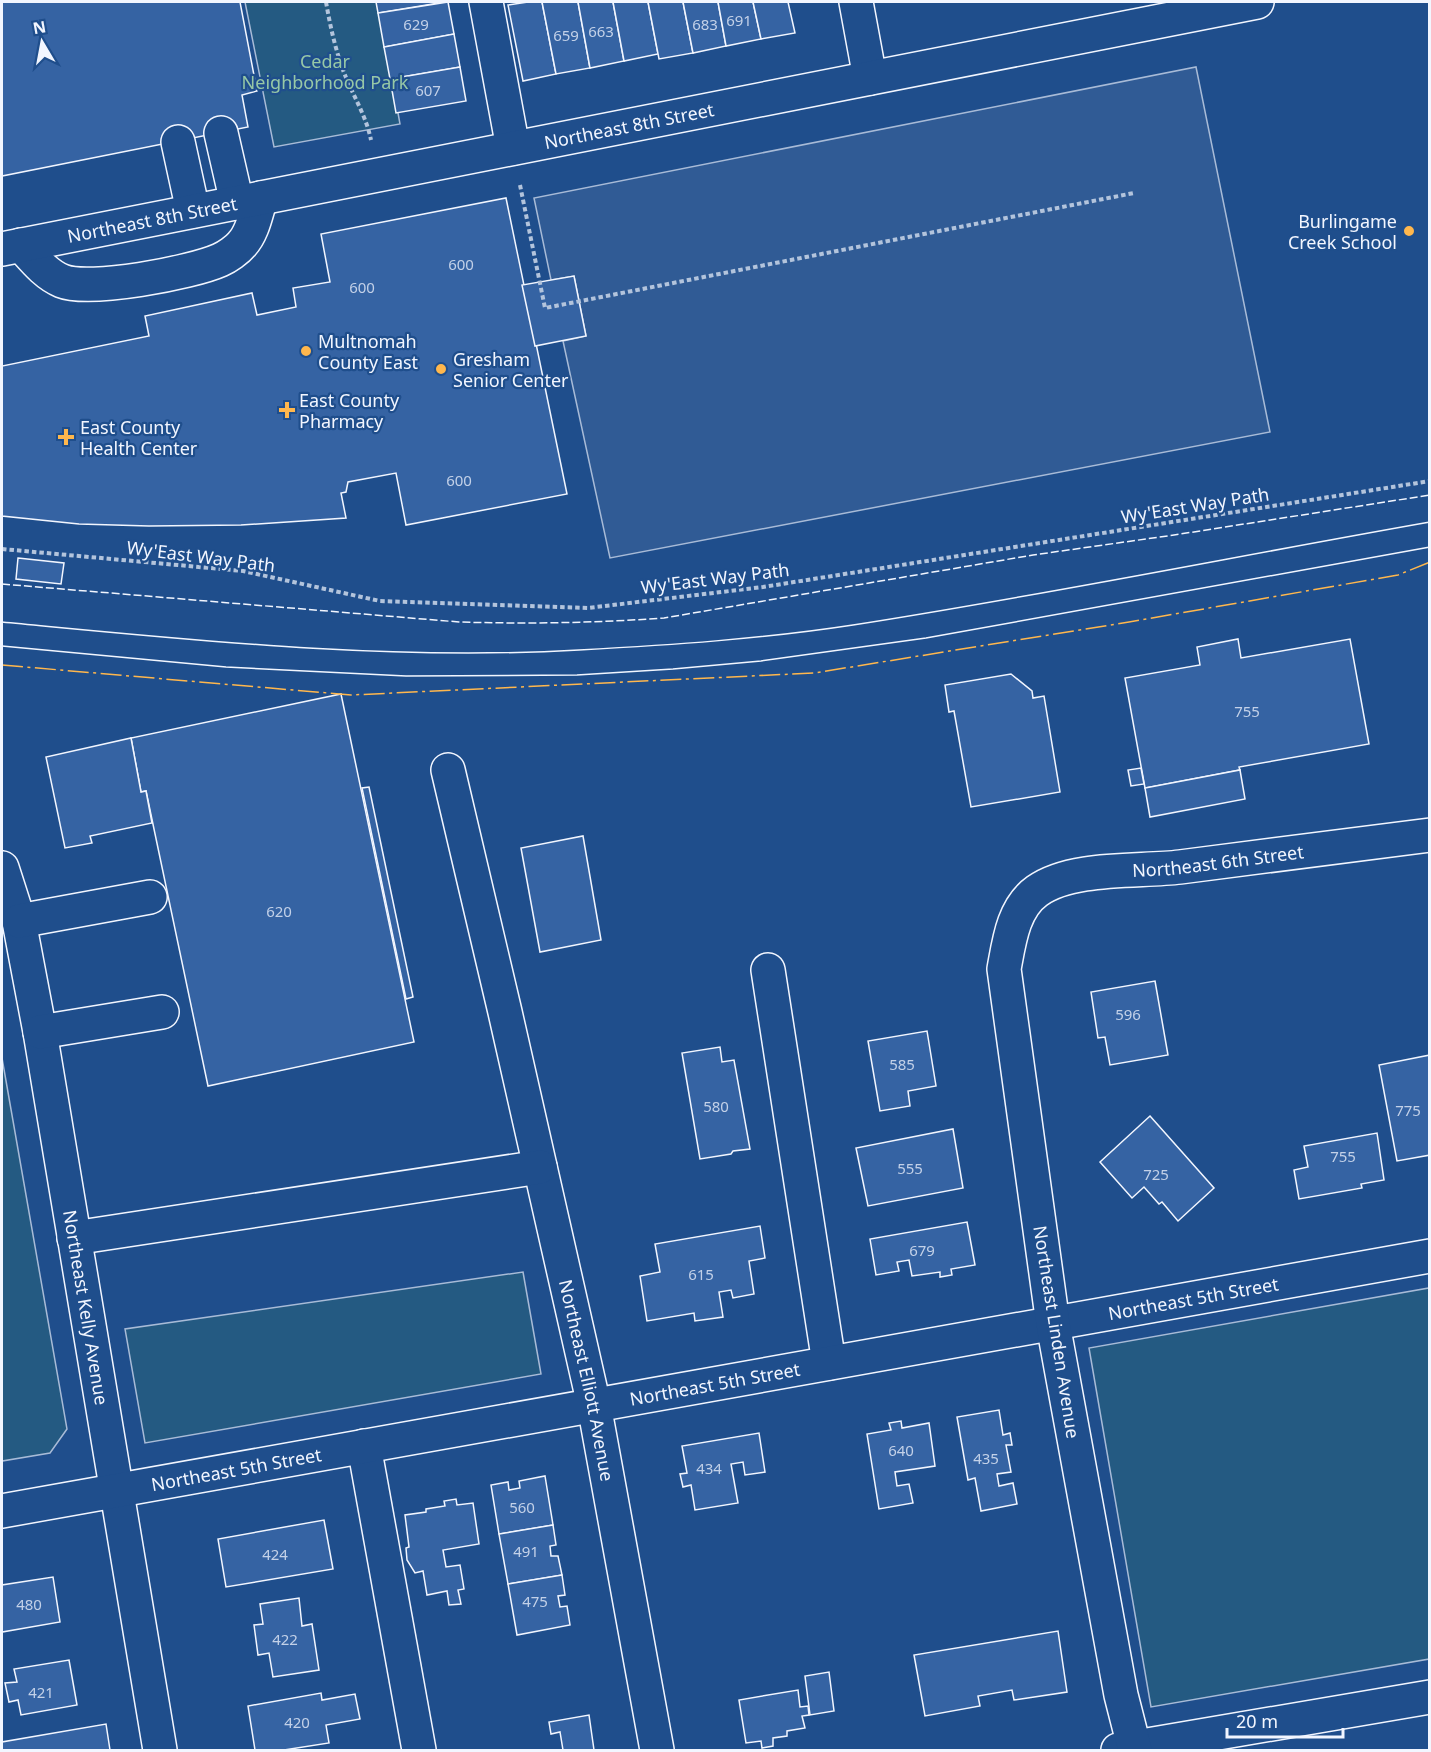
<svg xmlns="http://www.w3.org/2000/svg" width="1431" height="1752" font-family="'Noto Sans',sans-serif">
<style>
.green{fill:#245a82;stroke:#a8bbd7;stroke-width:1.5}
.parking{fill:#305b95;stroke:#a8bbd7;stroke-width:1.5}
.building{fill:#3563a3;stroke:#f2f6ff;stroke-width:1.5}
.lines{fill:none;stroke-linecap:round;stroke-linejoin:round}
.minor-casing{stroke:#f2f6ff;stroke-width:36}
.path{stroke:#b3c4dc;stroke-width:4;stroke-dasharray:4.5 3;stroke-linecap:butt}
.minor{stroke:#1f4e8c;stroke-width:33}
.tram{stroke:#f2f6ff;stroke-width:1.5}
.fence{stroke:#f2f6ff;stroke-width:1.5;stroke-dasharray:8 3;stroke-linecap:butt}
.power{stroke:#ffb74d;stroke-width:1.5;stroke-dasharray:21 4.5 3 4.5;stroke-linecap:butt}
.poi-dot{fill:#ffb74d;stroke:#1f4e8c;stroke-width:2}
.labels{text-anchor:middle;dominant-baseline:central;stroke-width:4.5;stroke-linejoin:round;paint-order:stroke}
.number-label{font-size:15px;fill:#c3d1e8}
.park-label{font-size:18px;fill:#97c8a6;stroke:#1f4e8c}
.street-label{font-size:18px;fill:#f2f6ff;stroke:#1f4e8c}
.poi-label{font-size:18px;fill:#f2f6ff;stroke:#1f4e8c;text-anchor:start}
</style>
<rect width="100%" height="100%" fill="#1f4e8c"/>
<!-- green -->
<g class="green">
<path d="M 245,2 L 378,2 L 400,124 L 274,147 Z"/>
<path d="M 2,1058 L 67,1429 L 50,1453 L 2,1461 Z"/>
<path d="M 523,1272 L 541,1374 L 145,1443 L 125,1329 Z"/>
<path d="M 1429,1288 L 1429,1659 L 1151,1707 L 1089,1348 Z"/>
</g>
<!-- parking -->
<path class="parking" d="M 1196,67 L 1270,432 L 610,558 L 563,341 L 586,336 L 574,276 L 551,280 L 534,198 Z"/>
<!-- building -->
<g class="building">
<path d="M 2,2 L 240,2 L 257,91 L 242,95 L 248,127 L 2,176 Z"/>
<path d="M 376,2 L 445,2 L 378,13 Z"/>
<path d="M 448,2 L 454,34 L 384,47 L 378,13 Z"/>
<path d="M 528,2 L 542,2 L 556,74 L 523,81 L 508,5 Z"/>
<path d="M 542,2 L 578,2 L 590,68 L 556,74 Z"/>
<path d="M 578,2 L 613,2 L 624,61 L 590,68 Z"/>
<path d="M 613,2 L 648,2 L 658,54 L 624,61 Z"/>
<path d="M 648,2 L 683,2 L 693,53 L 659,59 Z"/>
<path d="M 683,2 L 718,2 L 726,46 L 693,53 Z"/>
<path d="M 718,2 L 753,2 L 761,39 L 726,46 Z"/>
<path d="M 753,2 L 788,2 L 795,33 L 761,39 Z"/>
<path d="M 454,34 L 460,67 L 390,79 L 384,47 Z"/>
<path d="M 460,67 L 466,101 L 396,113 L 390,79 Z"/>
<path d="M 506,198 L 567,494 L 406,525 L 396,473 L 348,482 L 346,492 L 341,493 L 346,518 L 241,525 L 149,526 L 79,524 L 2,516 L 2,366 L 149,336 L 145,316 L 252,293 L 257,315 L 296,307 L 293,288 L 330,282 L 321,234 Z"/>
<path d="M 574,276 L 586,336 L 535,346 L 522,285 Z"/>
<path d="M 18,558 L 64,563 L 61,584 L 16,579 Z"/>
<path d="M 1238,639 L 1241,658 L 1350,639 L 1369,744 L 1239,767 L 1240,770 L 1145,788 L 1125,678 L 1200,665 L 1197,647 Z"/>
<path d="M 1011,674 L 1032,691 L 1033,698 L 1044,696 L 1060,792 L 971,807 L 954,711 L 949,712 L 945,685 Z"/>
<path d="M 341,694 L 414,1042 L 208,1086 L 146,791 L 141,792 L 131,738 Z"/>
<path d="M 131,738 L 141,792 L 146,791 L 152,823 L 90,836 L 92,843 L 65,848 L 46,757 Z"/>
<path d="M 1141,768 L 1144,784 L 1131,786 L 1128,770 Z"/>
<path d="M 1240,770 L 1245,799 L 1150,817 L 1145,788 Z"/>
<path d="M 369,787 L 413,997 L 406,999 L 362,788 Z"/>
<path d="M 583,836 L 601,940 L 540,952 L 521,848 Z"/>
<path d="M 1155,981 L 1168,1055 L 1110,1065 L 1105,1037 L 1098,1038 L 1091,992 Z"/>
<path d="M 927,1031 L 936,1086 L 908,1091 L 910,1106 L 880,1111 L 868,1041 Z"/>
<path d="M 720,1047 L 722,1062 L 734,1060 L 750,1149 L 733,1151 L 731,1154 L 700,1159 L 682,1053 Z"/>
<path d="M 1430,1055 L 1430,1155 L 1397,1161 L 1379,1065 Z"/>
<path d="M 1150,1116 L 1214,1188 L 1178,1221 L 1162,1202 L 1159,1204 L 1144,1187 L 1132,1198 L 1100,1162 Z"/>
<path d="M 953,1129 L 963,1188 L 868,1206 L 856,1148 Z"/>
<path d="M 1377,1133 L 1384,1180 L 1361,1184 L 1362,1188 L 1299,1199 L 1294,1170 L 1308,1167 L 1304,1146 Z"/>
<path d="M 967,1222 L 975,1265 L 951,1269 L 952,1275 L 940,1277 L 940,1272 L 912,1276 L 909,1260 L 897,1262 L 899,1271 L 876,1275 L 870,1239 Z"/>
<path d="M 760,1226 L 765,1258 L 749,1261 L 754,1294 L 733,1298 L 731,1290 L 719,1292 L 723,1317 L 695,1321 L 694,1313 L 647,1321 L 640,1276 L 660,1272 L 655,1244 Z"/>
<path d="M 999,1410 L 1003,1435 L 1010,1433 L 1012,1445 L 1006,1445 L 1011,1472 L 997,1474 L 999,1486 L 1013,1483 L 1017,1504 L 981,1511 L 975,1478 L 968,1480 L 957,1417 Z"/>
<path d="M 901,1421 L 902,1428 L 929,1423 L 935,1466 L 895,1472 L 897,1486 L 909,1484 L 913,1503 L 879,1509 L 867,1434 L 891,1430 L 889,1423 Z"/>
<path d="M 759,1433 L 765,1472 L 745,1475 L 743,1462 L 731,1464 L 738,1503 L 695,1510 L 691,1485 L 683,1487 L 680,1474 L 687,1473 L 682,1446 Z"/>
<path d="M 545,1476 L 553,1525 L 499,1534 L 491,1485 L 508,1482 L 509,1490 L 520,1488 L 519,1481 Z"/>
<path d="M 456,1499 L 457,1505 L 473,1503 L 479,1544 L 443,1550 L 446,1567 L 460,1565 L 464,1589 L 458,1590 L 461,1604 L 449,1605 L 447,1591 L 427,1595 L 423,1571 L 415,1573 L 407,1560 L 406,1548 L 409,1547 L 405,1515 L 426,1512 L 426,1509 L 445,1506 L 444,1501 Z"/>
<path d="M 324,1520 L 333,1569 L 226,1587 L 218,1539 Z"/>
<path d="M 553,1525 L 556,1545 L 550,1546 L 551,1556 L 558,1556 L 562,1575 L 508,1584 L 499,1534 Z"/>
<path d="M 562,1575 L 565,1595 L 558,1596 L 560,1607 L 567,1606 L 570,1625 L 517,1635 L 508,1584 Z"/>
<path d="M 53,1577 L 60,1622 L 2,1632 L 2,1585 Z"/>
<path d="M 299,1598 L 302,1626 L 312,1624 L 319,1670 L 273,1677 L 269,1653 L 258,1655 L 254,1625 L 263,1624 L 260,1604 Z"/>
<path d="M 1058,1631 L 1067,1692 L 1014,1700 L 1012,1690 L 978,1696 L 980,1706 L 925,1716 L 914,1655 Z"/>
<path d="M 69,1660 L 77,1705 L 21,1715 L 18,1700 L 9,1702 L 5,1683 L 17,1682 L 14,1669 Z"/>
<path d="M 829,1672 L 834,1711 L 810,1715 L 805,1676 Z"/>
<path d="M 798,1690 L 800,1707 L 808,1706 L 809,1715 L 802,1716 L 805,1728 L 787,1731 L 787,1736 L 773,1738 L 773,1746 L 762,1748 L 761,1741 L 746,1743 L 739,1700 Z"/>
<path d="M 321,1693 L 322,1700 L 355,1694 L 360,1719 L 326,1725 L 329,1743 L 284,1750 L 255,1750 L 248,1706 Z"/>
<path d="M 589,1715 L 594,1750 L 563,1750 L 560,1732 L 551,1734 L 549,1722 Z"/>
<path d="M 106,1724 L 110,1750 L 2,1750 L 2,1742 Z"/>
</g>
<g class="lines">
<!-- minor casing -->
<g class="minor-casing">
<g id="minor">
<path d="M 486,2 L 513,148"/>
<path d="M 856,2 L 870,78"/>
<path d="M 221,133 L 237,203"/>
<path d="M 178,142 L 193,211"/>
<path d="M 21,245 C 33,258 45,274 62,281 C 89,292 191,273 220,260 C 227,257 237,250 242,244 C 253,232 256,213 261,198"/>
<path id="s1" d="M 2,249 L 1257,2"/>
<path id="s2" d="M 448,770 L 505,1012 L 594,1405 L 657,1750"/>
<path id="s3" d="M 2,868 L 19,921 L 40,1032 L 160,1750"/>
<path d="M 19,921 L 150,897"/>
<path d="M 768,970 L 829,1363"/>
<path d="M 40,1032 L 162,1012"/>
<path d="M 74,1238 L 540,1167"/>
<path d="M 364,1446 L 419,1750"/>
<path id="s4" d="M 2,1511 L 1430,1256"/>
<path d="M 1118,1750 L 1430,1697"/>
<path id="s5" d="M 1135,1750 L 1121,1695 L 1053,1324 L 1004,969 C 1009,942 1013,908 1037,891 C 1072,866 1139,872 1180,867 C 1263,857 1346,845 1430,835"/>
</g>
</g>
<!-- path -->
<g class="path">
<path d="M 326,2 C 330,25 335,48 343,70 C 352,94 366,115 371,140"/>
<path d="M 520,185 L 545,308 L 1134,193"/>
<path d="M 2,549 L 243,571 L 380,601 L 588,608 L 763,587 L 1430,481"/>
</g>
<!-- minor -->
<use href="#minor" class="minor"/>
<!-- tram -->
<g class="tram">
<path d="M 2,622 C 193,640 386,661 579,650 C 670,645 762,639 853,625 C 1046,595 1237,556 1430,522"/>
<path d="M 2,646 L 226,667 L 406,676 L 577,675 L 673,669 L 761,661 L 926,638 L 1430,547"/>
</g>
<!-- fence -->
<path class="fence" d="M 2,584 L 459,622 C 527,624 595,623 664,618 L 1033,555 L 1174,535 L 1430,495"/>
<!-- power -->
<path class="power" d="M 2,665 L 351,695 L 814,673 L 1129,622 L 1398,575 L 1430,562"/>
</g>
<!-- markers -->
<g class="poi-dot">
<circle cx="1409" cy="231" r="6"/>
<circle cx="306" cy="351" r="6"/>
<circle cx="441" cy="369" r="6"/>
<path d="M284 401h6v6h6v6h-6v6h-6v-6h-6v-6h6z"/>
<path d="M63 428h6v6h6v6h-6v6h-6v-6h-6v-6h6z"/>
</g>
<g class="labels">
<!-- number labels -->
<g class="number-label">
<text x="739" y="20">691</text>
<text x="416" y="24">629</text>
<text x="705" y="24">683</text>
<text x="601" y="31">663</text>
<text x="566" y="35">659</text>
<text x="428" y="90">607</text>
<text x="461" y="264">600</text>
<text x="362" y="287">600</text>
<text x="459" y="480">600</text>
<text x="1247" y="711">755</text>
<text x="279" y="911">620</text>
<text x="1128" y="1014">596</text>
<text x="902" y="1064">585</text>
<text x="716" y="1106">580</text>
<text x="1408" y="1110">775</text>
<text x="1343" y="1156">755</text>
<text x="910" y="1168">555</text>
<text x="1156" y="1174">725</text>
<text x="922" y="1250">679</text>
<text x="701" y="1274">615</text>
<text x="901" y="1450">640</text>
<text x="986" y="1458">435</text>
<text x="709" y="1468">434</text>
<text x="522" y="1507">560</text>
<text x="526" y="1551">491</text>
<text x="275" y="1554">424</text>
<text x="535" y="1601">475</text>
<text x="29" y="1604">480</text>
<text x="285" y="1639">422</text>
<text x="41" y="1692">421</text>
<text x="297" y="1722">420</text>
</g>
<!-- park labels -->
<g class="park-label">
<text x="325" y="61">Cedar<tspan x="325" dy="21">Neighborhood Park</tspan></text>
</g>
<!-- street labels -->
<g class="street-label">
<text stroke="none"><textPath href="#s1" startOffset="639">Northeast 8th Street</textPath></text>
<text stroke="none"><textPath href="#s1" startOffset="153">Northeast 8th Street</textPath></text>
<text transform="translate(1195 505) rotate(-9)">Wy'East Way Path</text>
<text transform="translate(201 556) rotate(7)">Wy'East Way Path</text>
<text transform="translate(715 578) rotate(-7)">Wy'East Way Path</text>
<text stroke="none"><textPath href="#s5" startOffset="1064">Northeast 6th Street</textPath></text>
<text stroke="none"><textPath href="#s4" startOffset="1210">Northeast 5th Street</textPath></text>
<text stroke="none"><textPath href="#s3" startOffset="448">Northeast Kelly Avenue</textPath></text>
<text transform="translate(1057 1332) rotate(81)">Northeast Linden Avenue</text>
<text stroke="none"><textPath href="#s2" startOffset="626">Northeast Elliott Avenue</textPath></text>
<text stroke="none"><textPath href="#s4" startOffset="724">Northeast 5th Street</textPath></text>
<text stroke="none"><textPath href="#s4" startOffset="238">Northeast 5th Street</textPath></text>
</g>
<!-- poi labels -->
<g class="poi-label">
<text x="1397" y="221" text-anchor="end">Burlingame<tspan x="1397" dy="21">Creek School</tspan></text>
<text x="318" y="341">Multnomah<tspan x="318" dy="21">County East</tspan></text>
<text x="453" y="359">Gresham<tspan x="453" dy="21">Senior Center</tspan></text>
<text x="299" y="400">East County<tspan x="299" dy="21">Pharmacy</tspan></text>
<text x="80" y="427">East County<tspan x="80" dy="21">Health Center</tspan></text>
</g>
</g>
<!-- border -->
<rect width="1431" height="1752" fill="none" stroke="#f2f6ff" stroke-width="6"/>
<!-- north arrow -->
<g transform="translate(42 42) rotate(350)" stroke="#1f4e8c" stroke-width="4.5" paint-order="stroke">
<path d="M0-4.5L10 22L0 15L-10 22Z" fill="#f2f6ff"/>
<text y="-9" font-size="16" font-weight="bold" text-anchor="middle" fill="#f2f6ff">N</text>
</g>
<!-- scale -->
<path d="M1227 1728v9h116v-9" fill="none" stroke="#f2f6ff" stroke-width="3"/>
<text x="1236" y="1728" font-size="18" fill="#f2f6ff" stroke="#1f4e8c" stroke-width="4.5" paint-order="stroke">20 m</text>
</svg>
